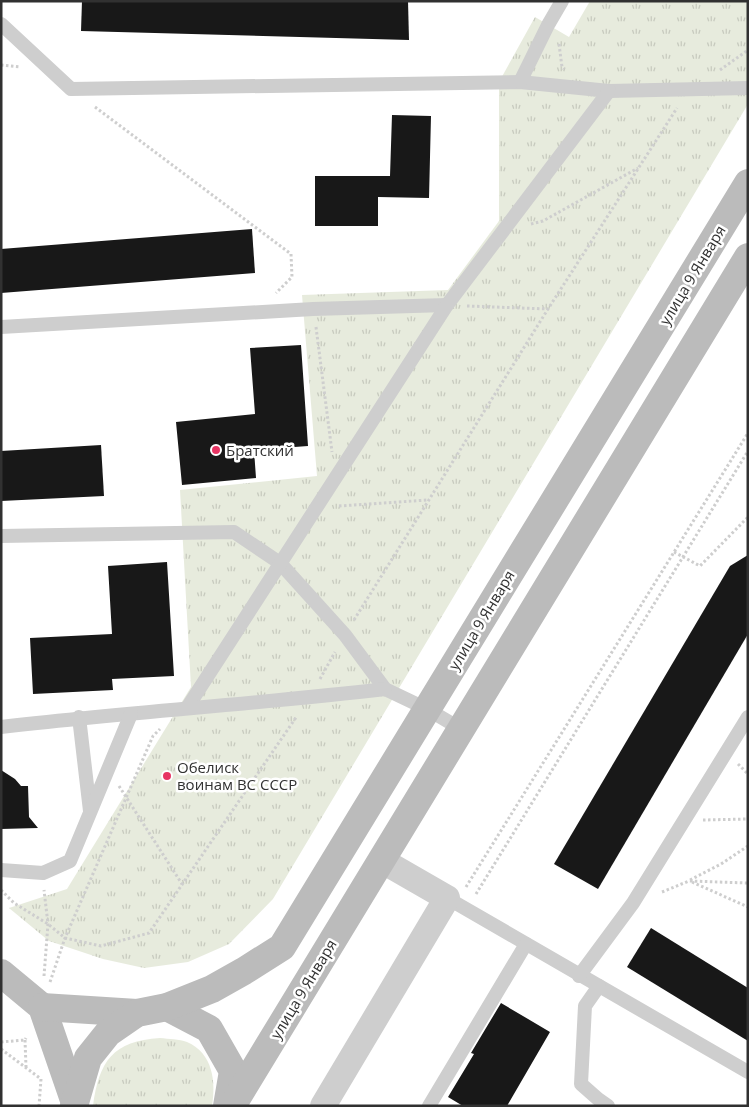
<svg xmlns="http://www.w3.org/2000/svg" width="749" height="1107" font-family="'Open Sans',sans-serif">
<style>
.grass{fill:url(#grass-tufts)}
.building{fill:#181818}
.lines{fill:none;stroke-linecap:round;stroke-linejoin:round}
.path{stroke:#cecece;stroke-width:3;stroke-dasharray:2.5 2.5;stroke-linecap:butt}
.lane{stroke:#cecece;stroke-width:14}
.street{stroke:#cecece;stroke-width:26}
.secondary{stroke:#bbb;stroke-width:28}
.poi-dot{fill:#e73463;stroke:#fff;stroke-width:2}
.labels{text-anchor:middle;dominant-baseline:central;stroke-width:5;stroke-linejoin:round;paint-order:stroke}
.street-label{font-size:15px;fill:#313131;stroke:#fff}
.poi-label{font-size:15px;fill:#313131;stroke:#fff;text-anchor:start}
</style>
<defs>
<pattern id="grass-tufts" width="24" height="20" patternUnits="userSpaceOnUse" patternTransform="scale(1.25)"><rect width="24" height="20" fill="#e7ebdd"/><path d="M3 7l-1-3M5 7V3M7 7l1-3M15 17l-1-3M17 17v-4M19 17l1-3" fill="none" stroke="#c7cabe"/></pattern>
</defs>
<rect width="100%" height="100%" fill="#fff"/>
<!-- grass -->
<g class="grass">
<path d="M 590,1 L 748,1 L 748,104 L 273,899 L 229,944 L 188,962 L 144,968 L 103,959 L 49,941 L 9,908 L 67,889 L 191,687 L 180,490 L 317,476 L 302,295 L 448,290 L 499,221 L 499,82 L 535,17 L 569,37 Z"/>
<path d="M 160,1038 C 169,1039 179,1039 187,1042 C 213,1053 216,1082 212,1106 L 93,1106 C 99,1061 113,1041 160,1038 Z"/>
</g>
<!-- building -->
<g class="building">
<path d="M 82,1 L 408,1 L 409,40 L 81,31 Z"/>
<path d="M 392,115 L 431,116 L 429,198 L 378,197 L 378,226 L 315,226 L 315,176 L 390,176 Z"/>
<path d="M 252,229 L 255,273 L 1,293 L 1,249 Z"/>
<path d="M 301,345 L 308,446 L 254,450 L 256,478 L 182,485 L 176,422 L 255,414 L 250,348 Z"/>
<path d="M 101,445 L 104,496 L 1,501 L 1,451 Z"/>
<path d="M 748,555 L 748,634 L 598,889 L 554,864 L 730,566 Z"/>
<path d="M 167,562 L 174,676 L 112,679 L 113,690 L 33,694 L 30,638 L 112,634 L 108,566 Z"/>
<path d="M 1,770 L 15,779 L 21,786 L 28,786 L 29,817 L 38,828 L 1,829 Z"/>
<path d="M 651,928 L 748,988 L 748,1041 L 627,967 Z"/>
<path d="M 501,1003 L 550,1032 L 507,1106 L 463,1106 L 448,1097 L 474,1054 L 471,1053 Z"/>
</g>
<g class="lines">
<!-- path -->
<g class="path">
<path d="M 559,44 L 562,67 L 564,69"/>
<path d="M 1,65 L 20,67"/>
<path d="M 720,70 L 748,50"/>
<path d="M 95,107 L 291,254 L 292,277 L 276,293"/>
<path d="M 531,224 L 543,221 L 638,168"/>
<path d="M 467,306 L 548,309"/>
<path d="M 316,327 L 332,452"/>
<path d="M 339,506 L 428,500"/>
<path d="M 674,552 L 700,566 L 748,517"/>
<path d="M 354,620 L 548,309 L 677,108"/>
<path d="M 320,679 L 335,652"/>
<path d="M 738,764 L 748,774"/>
<path d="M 119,786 L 182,884"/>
<path d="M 703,820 L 748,819"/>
<path d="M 690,880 L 721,864 L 748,846"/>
<path d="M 692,882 L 748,907"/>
<path d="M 466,887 L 748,433"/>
<path d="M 1,890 L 14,903 L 48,924 L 65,938 L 101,946 L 149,933 L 297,716"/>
<path d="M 662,892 L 689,881 L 748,883"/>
<path d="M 476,894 L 748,451"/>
<path d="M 44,976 L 48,924 L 44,890"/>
<path d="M 50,982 L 65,938 L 153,736 L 160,729"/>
<path d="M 25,1040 L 26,1067"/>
<path d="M 1,1042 L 25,1040 L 26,1038"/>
<path d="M 1,1049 L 41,1079 L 39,1106"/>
</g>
<!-- lane -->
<g class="lane">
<path d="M 1,24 L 71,89 L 520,82 L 609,91 L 748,88"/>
<path d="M 520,82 L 548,25 L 562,1"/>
<path d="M 1,327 L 313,309 L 447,305"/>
<path d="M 1,536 L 234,532 L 280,563 L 345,635 L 385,689 L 427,709 L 461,729"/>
<path d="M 187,708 L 447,305 L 609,91"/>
<path d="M 79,717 L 90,811"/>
<path d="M 1,727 C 129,712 257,704 385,689"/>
<path d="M 1,870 L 43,873 L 70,861 L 131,714"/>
<path d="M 447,898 L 748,1072"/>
<path d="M 579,976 L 633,903 L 748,717"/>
<path d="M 599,986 L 585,1006 L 581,1084 L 598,1099 L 608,1106"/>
<path d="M 429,1106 L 526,944"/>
</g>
<!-- street -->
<path class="street" d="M 323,1106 L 447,898 L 381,860"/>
<!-- secondary -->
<g class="secondary">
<path d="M 1,973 L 42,1007 L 75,1103"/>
<path d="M 42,1007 L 137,1013"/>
<path d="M 167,1007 L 209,1029 L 233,1071 L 227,1106"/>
<path d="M 74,1106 L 88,1058 L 108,1033 L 137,1013 L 167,1007 L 212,989 L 244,971 L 282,947 L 748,183"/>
<path d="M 232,1106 L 748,257"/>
</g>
</g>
<!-- markers -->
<g class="poi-dot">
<circle cx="216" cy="450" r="5"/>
<circle cx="167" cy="776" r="5"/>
</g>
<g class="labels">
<!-- street labels -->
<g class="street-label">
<text transform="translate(692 275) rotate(-59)">улица 9 Января</text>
<text transform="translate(481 620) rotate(-59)">улица 9 Января</text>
<text transform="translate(303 989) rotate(-59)">улица 9 Января</text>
</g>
<!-- poi labels -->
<g class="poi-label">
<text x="226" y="450">Братский</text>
<text x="177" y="767">Обелиск<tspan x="177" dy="17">воинам ВС СССР</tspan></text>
</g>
</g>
<!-- border -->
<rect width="749" height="1107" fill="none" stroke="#313131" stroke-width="5"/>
</svg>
